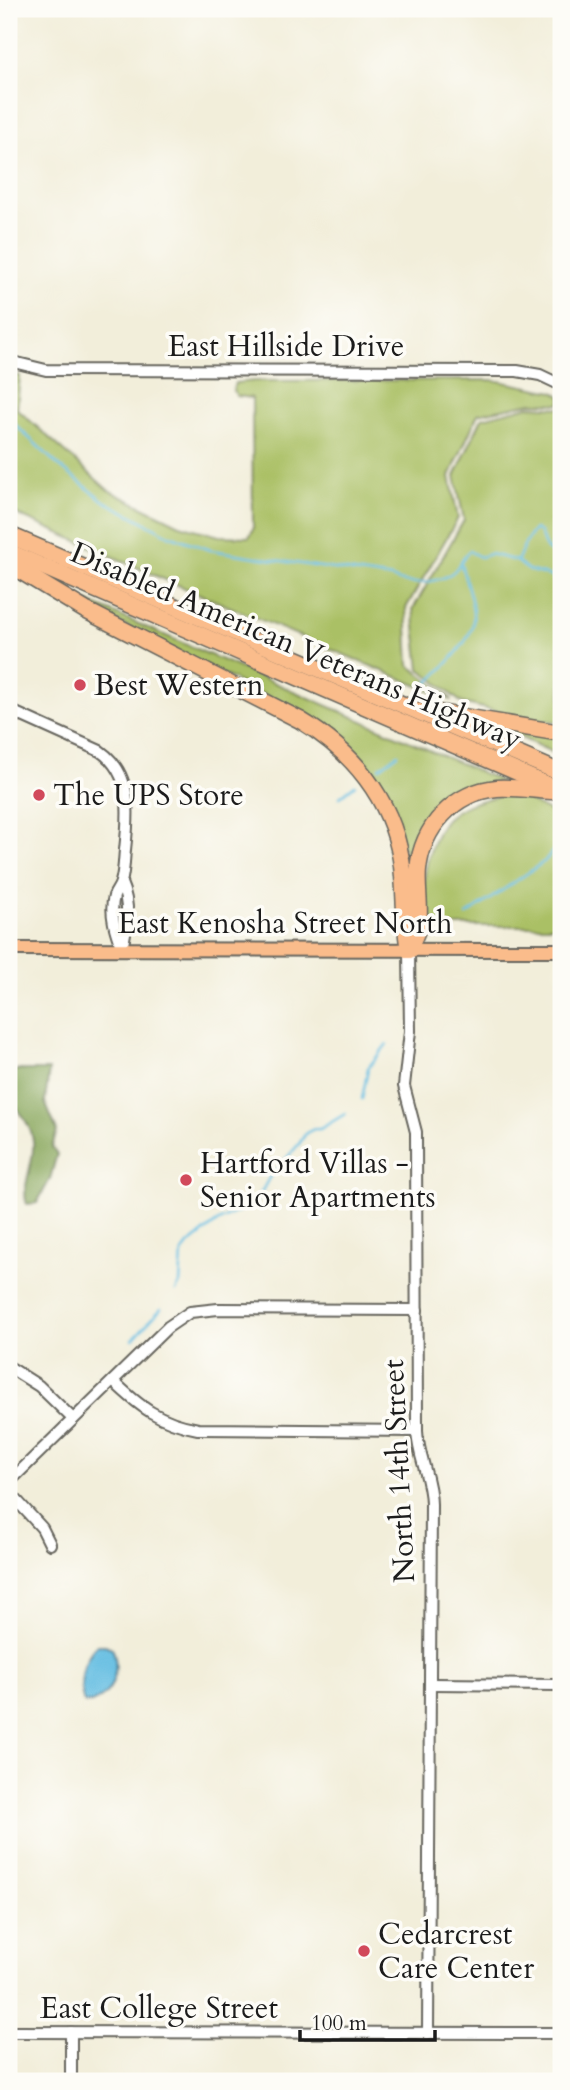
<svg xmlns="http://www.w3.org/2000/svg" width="570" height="2090" font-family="Cardo,serif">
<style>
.green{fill:#aac065;stroke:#636e40;stroke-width:2}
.forest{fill:#87a65a;stroke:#52613b;stroke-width:2}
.water{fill:#65bee2;stroke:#406d7f;stroke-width:2}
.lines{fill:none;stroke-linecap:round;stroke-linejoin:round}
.stream{stroke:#65bee2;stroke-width:2.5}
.minor-casing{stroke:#67665e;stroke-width:14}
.major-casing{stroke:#67665e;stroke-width:16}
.highway-casing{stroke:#67665e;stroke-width:19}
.minor{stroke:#fff;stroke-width:10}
.major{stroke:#fabc8b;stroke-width:12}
.highway{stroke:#fabc8b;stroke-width:16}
.poi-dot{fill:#d1495b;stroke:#fdfcf7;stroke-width:2.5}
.labels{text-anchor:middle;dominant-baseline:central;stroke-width:7;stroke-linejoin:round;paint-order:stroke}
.street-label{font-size:30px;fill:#1c1c1c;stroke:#fdfcf7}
.poi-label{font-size:30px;fill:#1c1c1c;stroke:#fdfcf7;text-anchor:start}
</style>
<rect width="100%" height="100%" fill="#fdfcf7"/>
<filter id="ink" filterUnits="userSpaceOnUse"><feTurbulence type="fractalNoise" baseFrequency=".0143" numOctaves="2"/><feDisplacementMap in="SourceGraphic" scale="14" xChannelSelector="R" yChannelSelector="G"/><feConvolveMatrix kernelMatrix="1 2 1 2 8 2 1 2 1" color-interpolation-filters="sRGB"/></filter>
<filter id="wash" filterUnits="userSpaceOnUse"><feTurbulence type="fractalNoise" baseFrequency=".00686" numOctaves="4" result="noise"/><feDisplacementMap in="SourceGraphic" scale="28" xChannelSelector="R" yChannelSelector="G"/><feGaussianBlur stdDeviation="1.57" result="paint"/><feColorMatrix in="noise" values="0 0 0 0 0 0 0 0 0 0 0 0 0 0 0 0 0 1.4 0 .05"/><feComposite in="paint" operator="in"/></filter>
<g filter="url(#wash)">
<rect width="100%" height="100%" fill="#f2eeda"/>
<!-- green -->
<g class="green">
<path d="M 9,371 L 20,376 L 17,409 L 108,490 L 180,525 L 219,536 L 249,537 L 253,529 L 252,398 L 237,396 L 233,390 L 235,383 L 255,381 L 493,380 L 554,392 L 561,396 L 561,404 L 531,403 L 478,414 L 450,476 L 458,518 L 406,608 L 409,665 L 452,700 L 161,578 L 20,516 L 9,508 Z"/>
<path d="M 529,406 L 561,408 L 561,722 L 534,720 L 462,703 L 420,669 L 413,609 L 464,520 L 455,476 L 482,418 Z"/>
<path d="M 88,602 L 501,781 C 445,791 422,810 411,867 L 408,867 L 395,815 L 382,787 L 361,758 L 326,726 L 89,607 Z"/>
<path d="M 500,728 L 561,736 L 561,756 L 556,754 Z"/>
<path d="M 502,795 L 522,797 L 561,817 L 561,926 L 447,926 C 447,926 437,924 437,924 C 410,907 430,835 447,818 C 462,804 483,800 502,795 Z"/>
</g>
<!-- forest -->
<path class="forest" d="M 9,1070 L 49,1070 L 45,1102 L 57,1131 L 52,1147 L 57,1154 L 50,1179 L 37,1203 L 27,1204 C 20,1188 36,1161 33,1140 C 30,1120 13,1107 9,1092 C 7,1086 9,1076 9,1070 Z"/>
<!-- water -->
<path class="water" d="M 97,1645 L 105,1645 L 112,1648 C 122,1669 111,1703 84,1703 C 78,1684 82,1659 97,1645 Z"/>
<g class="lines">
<!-- stream -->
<g class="stream">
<path d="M 9,419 L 58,465 L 104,501 L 169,535 L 211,550 L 392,578 C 407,587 444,583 456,569 C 461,563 463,556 469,551 L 480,557 L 490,554 L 517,561"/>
<path d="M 561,543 L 560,552 C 545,555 544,543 540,532 L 535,529 C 527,536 522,551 517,561 L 528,570 L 561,579"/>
<path d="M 428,683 C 441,670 471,642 473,622 C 475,604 465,581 461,564"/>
<path d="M 379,768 L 398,754"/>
<path d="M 340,797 L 355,785"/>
<path d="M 467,915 L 545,861 L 561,841"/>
<path d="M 362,1099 L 368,1068 L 387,1044"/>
<path d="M 176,1291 L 180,1283 L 182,1253 L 188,1245 L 217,1222 L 256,1202 L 269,1178 L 299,1144 L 306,1133 L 314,1129 L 320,1129 L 345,1114"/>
<path d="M 133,1339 L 161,1309"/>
</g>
</g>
</g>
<g filter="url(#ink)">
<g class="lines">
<!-- minor casing -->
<g class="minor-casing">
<g id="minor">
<path d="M 9,361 L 46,370 L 517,371 L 540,375 L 561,385"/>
<path d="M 9,710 L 100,751 C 133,774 129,814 125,850 C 124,860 124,872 121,882 C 120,887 116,891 114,896 C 109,913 116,933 122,949"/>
<path d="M 121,883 C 131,905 127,926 122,949"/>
<path d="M 409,950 L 410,1031 L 404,1086 L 416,1132 L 417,1431 C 418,1457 431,1479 431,1504 L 428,2033"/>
<path d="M 9,1367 L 39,1386 L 73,1419"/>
<path d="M 113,1381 C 140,1407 159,1422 198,1429 L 417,1431"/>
<path d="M 9,1482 L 168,1327 L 190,1312 L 218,1309 L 417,1310"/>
<path d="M 9,1492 L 42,1528 L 50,1544"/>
<path d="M 430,1684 L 561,1685"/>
<path d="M 9,2032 L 561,2033"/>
<path d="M 71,2081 L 71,2032"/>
</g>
</g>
<!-- major casing -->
<g class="major-casing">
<path id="major" d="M 9,949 L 561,950"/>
</g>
<!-- highway casing -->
<g class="highway-casing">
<g id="highway">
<path d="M 9,535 L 561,773"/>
<path d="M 9,552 L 561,791"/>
<path d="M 9,564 L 85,610 L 300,720 C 352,751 391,798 401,859 C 406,889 403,919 409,950"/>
<path d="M 439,713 L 561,733"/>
<path d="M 409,950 C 411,943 415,936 417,930 C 422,912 416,889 418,870 C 422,827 454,792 497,788 C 515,787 534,790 551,791"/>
</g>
</g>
<!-- minor -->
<use href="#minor" class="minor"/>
<!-- major -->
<use href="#major" class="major"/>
<!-- highway -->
<use href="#highway" class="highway"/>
</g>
</g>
<!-- markers -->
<g class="poi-dot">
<circle cx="80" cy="685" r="7"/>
<circle cx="39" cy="795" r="7"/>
<circle cx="186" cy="1180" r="7"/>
<circle cx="364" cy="1951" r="7"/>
</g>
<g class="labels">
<!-- street labels -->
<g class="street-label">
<text x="286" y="346">East Hillside Drive</text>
<text transform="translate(296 646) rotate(23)">Disabled American Veterans Highway</text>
<text x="285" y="923">East Kenosha Street North</text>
<text transform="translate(399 1471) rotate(-93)">North 14th Street</text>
<text x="159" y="2008">East College Street</text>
</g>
<!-- poi labels -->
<g class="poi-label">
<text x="94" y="685">Best Western</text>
<text x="53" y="795">The UPS Store</text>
<text x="200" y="1163">Hartford Villas -<tspan x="200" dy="34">Senior Apartments</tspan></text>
<text x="378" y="1934">Cedarcrest<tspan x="378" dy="34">Care Center</tspan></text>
</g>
</g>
<!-- margin -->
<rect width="570" height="2090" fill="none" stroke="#fdfcf7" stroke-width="35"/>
<!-- scale -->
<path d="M300 2030v10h135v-10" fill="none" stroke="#1c1c1c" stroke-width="3.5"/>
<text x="311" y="2030" font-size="21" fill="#1c1c1c" stroke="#fdfcf7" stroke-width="5" paint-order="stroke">100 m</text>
</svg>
